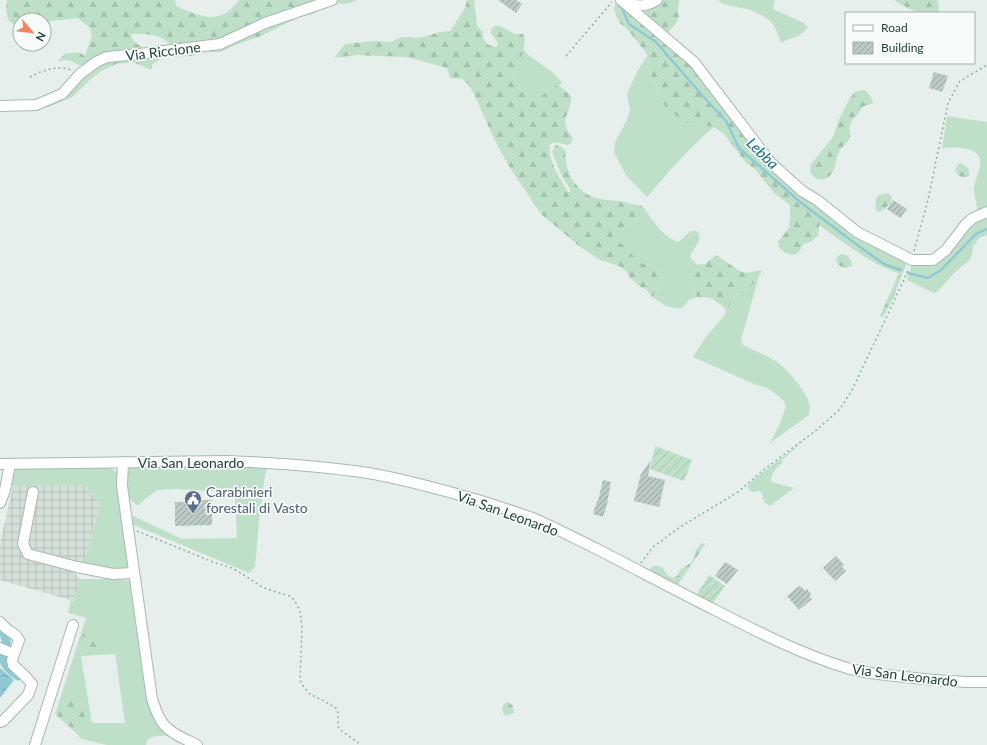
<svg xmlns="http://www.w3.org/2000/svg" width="987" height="745" font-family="Lato,sans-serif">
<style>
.industrial{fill:url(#industrial-grid)}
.grass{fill:#bfe0c8;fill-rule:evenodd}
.forest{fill:url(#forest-firs)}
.garden{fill:url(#garden-furrows)}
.water{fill:url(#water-ripples)}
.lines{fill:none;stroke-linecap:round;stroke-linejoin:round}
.stream{stroke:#8ec9d4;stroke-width:2.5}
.canal{stroke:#8ec9d4;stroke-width:9}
.building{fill:url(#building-hatch)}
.minor-casing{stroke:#a8b8b2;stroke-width:12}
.path{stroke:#86b3a5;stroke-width:1.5;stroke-dasharray:2 3;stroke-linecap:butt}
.minor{stroke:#fff;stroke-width:10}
.labels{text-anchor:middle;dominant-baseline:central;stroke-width:3.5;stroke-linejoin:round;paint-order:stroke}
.street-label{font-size:14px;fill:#24423a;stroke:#f7fbf9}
.service-label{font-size:14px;fill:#4e5e75;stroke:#f7fbf9;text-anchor:start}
.water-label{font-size:15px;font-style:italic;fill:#1c6f80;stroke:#f7fbf9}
</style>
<defs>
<pattern id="industrial-grid" width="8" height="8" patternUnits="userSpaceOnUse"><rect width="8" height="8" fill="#d4dfda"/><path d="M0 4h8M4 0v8" fill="none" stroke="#b6c1bc"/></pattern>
<pattern id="forest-firs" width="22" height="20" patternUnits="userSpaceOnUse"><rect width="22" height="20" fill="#bfe0c8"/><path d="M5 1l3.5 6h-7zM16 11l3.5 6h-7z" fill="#a4c1ad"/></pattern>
<pattern id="garden-furrows" width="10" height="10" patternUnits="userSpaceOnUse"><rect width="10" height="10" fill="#bfe0c8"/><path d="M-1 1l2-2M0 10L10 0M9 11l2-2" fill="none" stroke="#a4c1ad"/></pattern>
<pattern id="water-ripples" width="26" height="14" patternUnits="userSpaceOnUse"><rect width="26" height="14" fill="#8ec9d4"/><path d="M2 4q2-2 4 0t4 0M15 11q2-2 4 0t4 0" fill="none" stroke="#74a5ad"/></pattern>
<pattern id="building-hatch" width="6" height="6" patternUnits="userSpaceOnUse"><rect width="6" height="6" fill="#bbcac4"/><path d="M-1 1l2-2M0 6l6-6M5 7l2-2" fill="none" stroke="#98a6a0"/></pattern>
</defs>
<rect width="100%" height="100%" fill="#e6efeb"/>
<!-- industrial -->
<path class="industrial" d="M 84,485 L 100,503 L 85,560 L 78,562 L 75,573 L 80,579 L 74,601 L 0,580 L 0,544 L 13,486 Z"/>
<!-- grass -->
<g class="grass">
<path d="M 717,0 L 775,0 L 773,9 L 804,23 L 808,28 L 798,36 L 784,41 L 781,43 C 779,37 776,28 772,23 C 767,17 754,11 747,9 C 737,7 726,6 717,0 Z"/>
<path d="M 523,50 L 530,56 L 552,72 L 562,82 L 559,85 C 551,86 543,94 538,100 L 532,101 L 523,93 L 513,78 L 518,63 L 523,53 Z"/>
<path d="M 647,56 L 650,64 L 651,77 L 657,85 L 660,100 L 691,124 L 702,125 L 714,127 L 700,139 L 671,169 L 647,197 L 626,175 L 614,152 L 615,142 L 627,120 L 630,109 L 627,94 L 637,72 Z"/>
<path d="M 947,116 L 987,122 L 987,209 L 976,213 C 979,207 974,197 974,190 C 974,181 979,174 980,166 C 984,145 954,147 942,148 Z"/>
<path d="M 819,208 L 908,260 L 902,275 C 895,272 887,269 879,265 C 858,254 839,239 819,225 L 820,219 L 823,212 Z"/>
<path d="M 647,212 C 655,224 664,237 678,242 L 691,231 L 697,231 C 704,239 695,246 691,254 C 690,259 694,262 698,265 C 697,268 694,270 693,273 C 690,281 695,290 697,297 L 690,299 L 682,308 C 670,310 661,303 652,297 L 660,287 L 663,278 C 657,267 652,269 643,263 C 635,257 626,250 619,242 L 621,231 L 627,224 L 638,219 Z"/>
<path d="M 987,213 L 987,235 L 979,238 L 973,247 L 972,255 L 969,261 L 956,271 L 938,291 L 934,293 L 907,280 L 913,261 L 932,261 L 964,233 L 981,215 Z"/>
<path d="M 759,276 L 741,340 L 743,345 C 753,350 764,354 774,360 C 784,365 805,390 808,400 C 810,405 810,410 809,415 L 770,443 C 777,431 782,419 786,406 L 783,400 L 776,394 L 767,388 L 754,384 L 693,357 L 706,337 L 723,317 L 733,299 L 747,289 Z"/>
<path d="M 806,439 L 781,461 L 783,462 C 777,467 771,473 771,481 L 775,483 L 794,488 L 770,506 L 764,502 L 762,494 L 760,491 C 755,492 750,493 748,488 L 748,485 L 753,480 Z"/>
<path d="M 136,465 L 268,466 L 265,475 L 259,522 L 255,567 L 249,573 L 129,523 L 130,517 L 133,516 L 182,539 L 237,538 L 235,492 L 174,489 L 157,490 L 139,504 L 138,506 L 132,501 L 127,496 L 127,472 L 128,468 Z"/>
<path d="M 106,467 C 112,468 115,470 119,475 L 128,565 L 125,569 L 120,571 L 83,563 L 81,561 L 85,560 L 100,504 L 84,485 L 13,486 L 13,485 L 10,485 L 13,468 Z"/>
<path d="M 80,579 L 122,579 L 132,582 L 149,691 L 177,737 C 167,736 157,734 148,739 L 146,745 L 107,745 L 82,739 L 76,733 L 83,727 L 82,706 L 76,702 L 67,699 L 62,701 L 58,705 L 86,618 L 68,613 L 71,600 L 74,601 ZM 115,654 L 125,723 L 92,723 L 81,656 Z"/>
</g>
<!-- forest -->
<g class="forest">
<path d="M 7,0 L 175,0 L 176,6 C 187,11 207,20 219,16 C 227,14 234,6 239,0 L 329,0 L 220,44 L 172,48 C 164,33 146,34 131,34 C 132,43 142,47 150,51 L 85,67 C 81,65 78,65 75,63 C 67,59 67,59 58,62 L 64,54 L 79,52 L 85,56 L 92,35 L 89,27 L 78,18 L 44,22 L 44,20 L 20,20 L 20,25 C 18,24 16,24 13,24 C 5,20 6,7 7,0 Z"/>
<path d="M 334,0 L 357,0 L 347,4 L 339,3 L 319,10 L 313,14 L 301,16 L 261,36 L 235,45 L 221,52 L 202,52 L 191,56 L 170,57 L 162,58 L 153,64 L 151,70 L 133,62 L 116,64 L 103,70 L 92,78 L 71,98 L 47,107 L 36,108 L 102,62 L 196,49 Z"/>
<path d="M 467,0 L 474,0 L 477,26 L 483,32 C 482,41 488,46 496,47 L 498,44 L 495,38 L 491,34 L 491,29 L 495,26 L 500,26 L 515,34 L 523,34 L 525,40 L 523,53 L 518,63 L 513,78 L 523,93 L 532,101 L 538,100 C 543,94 551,86 559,85 L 571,96 L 571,103 L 565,120 L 567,130 L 573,138 L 571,143 L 568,145 L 554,142 L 550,145 C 547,159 561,180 568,192 L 571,191 L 561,174 L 552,152 L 555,145 L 560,146 L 565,150 C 566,159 566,168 571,177 C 575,185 584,194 593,197 C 601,200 610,200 618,201 C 626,202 634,205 642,206 L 647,212 L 638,219 L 627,224 L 621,231 L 620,242 C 626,250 635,257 643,263 C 652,269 657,267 663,278 L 660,287 L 652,297 L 646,289 L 642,288 L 630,278 L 626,271 L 621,267 L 598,259 L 578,245 L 541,214 L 510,168 L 495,141 L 474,94 L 468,84 L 462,79 L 450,78 L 447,68 L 406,57 L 357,55 L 334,58 L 345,44 L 373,41 L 391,42 L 402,37 L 412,37 L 419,38 L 440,32 L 450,31 L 465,8 Z"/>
<path d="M 662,0 L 679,0 L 678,12 L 679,16 L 677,22 L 666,35 L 687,57 L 732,114 L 824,212 L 820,219 L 818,236 L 810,242 L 803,244 L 798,253 L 792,255 L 782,251 L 779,247 L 778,242 L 789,228 L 790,217 L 790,205 L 775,194 L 755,169 L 746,163 L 724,134 L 714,127 L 702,125 L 691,124 L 682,120 L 671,112 L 660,100 L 657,85 L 651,77 L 650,64 L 646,53 L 628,30 L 620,23 L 616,16 L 614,8 L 616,1 L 619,1 L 631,10 L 644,12 L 655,7 Z"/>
<path d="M 894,0 L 938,0 L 939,13 L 918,13 L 900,4 Z"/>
<path d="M 864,90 C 869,93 872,97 873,103 L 862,107 C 860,114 852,118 850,125 C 849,129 851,134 850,137 C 848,143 841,147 839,152 C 836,158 836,167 832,173 C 825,183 816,181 810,172 L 811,164 L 833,137 L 840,117 L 850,98 L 855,92 Z"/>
<path d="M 960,163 C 967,166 970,169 969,176 C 962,178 957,177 955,169 L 957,166 Z"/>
<path d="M 888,193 L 892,197 C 892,204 885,209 879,212 L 877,211 L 875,207 L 876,204 L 876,198 L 879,195 Z"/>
<path d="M 841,254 C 848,254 852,259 852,266 L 845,268 C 837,266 832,259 841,254 Z"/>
<path d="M 716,255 L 740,271 L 746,273 L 762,270 L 759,276 L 754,283 L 747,289 L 733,299 L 726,312 L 724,307 L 711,298 L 697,297 C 695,290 690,281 693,273 C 694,270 697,268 698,265 L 705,264 Z"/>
<path d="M 899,273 L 902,275 L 893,299 L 883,317 L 880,316 Z"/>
<path d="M 706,543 L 677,586 L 648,571 C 653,566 655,564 663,568 C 665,573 667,575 672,578 L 677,576 L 680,570 L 692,562 L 696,550 L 701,544 Z"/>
<path d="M 90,629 C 98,634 103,640 107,648 C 100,651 89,652 81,648 C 81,644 82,635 84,632 C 86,630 88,629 90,629 Z"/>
<path d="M 64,699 C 72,698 84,704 86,712 C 87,716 86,722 86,726 L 76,733 L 55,714 L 58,705 Z"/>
<path d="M 508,702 L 513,706 L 514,713 L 509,715 L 506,716 C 501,712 501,707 505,703 Z"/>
</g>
<!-- garden -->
<g class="garden">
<path d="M 655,446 L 692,460 L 684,481 L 650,469 Z"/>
<path d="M 709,575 L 725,586 L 712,604 L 696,596 Z"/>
</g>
<!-- water -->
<path class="water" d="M 0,668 L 14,680 L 0,698 Z"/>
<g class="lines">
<!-- stream -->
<g class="stream">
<path d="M 621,6 L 629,24 L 656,42 L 701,94 L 726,121 L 739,148 L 800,202 L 860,247 L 884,264 L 901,270"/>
<path d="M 908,273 L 928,278 L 941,270 L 976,234 L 987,229"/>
</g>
<!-- canal -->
<path class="canal" d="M 0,627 C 4,633 7,638 6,646 C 5,653 2,658 6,665 C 9,669 14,673 18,676"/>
</g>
<!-- building -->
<g class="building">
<path d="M 498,0 L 516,0 L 522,4 L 516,13 Z"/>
<path d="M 934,72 L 948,76 L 942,92 L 929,88 Z"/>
<path d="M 893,200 L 907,209 L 900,218 L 887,209 Z"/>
<path d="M 651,460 L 648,476 L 665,480 L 659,507 L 634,501 L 641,474 Z"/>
<path d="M 603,480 L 611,482 L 607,504 L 603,517 L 593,514 L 597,501 L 598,501 Z"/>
<path d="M 191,500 L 212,500 L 212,525 L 175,526 L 175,502 L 191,502 Z"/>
<path d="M 836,556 L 844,565 L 842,567 L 846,571 L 835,581 L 823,568 Z"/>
<path d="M 725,562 L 738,570 L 727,584 L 715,576 Z"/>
<path d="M 799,586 L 800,587 L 801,586 L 805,591 L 807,589 L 811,594 L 809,596 L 812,599 L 799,610 L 787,596 Z"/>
</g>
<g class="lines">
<!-- minor casing -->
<g class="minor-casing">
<g id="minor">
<path d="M 621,0 L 694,62 L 771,163 L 802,191 L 817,200 L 857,232 L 912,260 L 933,260 L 946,250 L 966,224 L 973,218 L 987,212"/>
<path d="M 626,4 C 639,6 645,7 657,0"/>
<path d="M 0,106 L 36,105 L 62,94 L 80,74 L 96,62 L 107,57 L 140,54 L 220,44 L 265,23 L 332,0"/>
<path d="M 123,462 L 122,486 L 152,699 C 154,705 156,711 159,717 C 166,732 183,738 197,745"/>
<path d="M 0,464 L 228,461 C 275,463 322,466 368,473 C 405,479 442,490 478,500 C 497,506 516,512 535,519 C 556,528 576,539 597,549 C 636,569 675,590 715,610 C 758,632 801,654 847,668 C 862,673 879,674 895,676 C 926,679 956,683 987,682"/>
<path d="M 33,492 L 23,544 L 28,554 L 77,567 L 113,574 L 134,573"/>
<path d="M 0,503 L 5,490 L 10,464"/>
<path d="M 0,622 C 3,625 5,628 8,630 C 13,633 16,634 19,640 L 12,660 L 13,665 L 25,676 L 32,684 L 28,695 L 3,721 L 0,722"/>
<path d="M 0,648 L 7,651"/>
<path d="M 35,745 L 73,625"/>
</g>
</g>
<!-- path -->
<g class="path">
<path d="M 566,56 L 612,2"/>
<path d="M 30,77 C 43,70 57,65 71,70"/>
<path d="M 914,251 L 928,200 L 948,103 L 960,81 L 987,65"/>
<path d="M 137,531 L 213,562 L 232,568 L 244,575 L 262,587 L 276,592 L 290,596 L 295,601 L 300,611 L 302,627 L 300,680 L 303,686 L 310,694 L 324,701 L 336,708 L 338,713 L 338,725 L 339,729 L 361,745"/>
<path d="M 641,563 L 653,547 L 680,527 L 738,492 L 761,472 L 819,428 L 840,409 L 852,390 L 903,282 L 909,268"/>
</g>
<!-- minor -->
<use href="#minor" class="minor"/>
</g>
<!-- icons -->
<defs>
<g id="civic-pin" transform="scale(0.9)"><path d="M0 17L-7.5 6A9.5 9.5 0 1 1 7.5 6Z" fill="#5c6f8a" stroke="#f7fbf9"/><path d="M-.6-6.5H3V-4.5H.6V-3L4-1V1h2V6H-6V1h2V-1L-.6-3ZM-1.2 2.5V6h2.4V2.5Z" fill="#fff"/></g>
</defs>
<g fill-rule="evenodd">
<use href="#civic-pin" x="193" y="499"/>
</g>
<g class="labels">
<!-- street labels -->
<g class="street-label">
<text transform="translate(163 51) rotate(-7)">Via Riccione</text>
<text x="191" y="462">Via San Leonardo</text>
<text transform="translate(508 513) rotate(20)">Via San Leonardo</text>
<text transform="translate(905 675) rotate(7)">Via San Leonardo</text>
</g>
<!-- service labels -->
<g class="service-label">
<text x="206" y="491">Carabinieri<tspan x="206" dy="16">forestali di Vasto</tspan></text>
</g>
<!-- water labels -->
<g class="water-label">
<text transform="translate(763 153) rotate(44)">Lebba</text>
</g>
</g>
<!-- legend -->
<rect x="845" y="12" width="130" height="52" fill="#f7fbf9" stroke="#a3b1ad"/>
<rect x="853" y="25" width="20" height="6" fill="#ffffff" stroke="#a3b1ad"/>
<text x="881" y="32" font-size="12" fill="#24423a">Road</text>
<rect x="853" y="42" width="20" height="12" fill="url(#building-hatch)" stroke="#a3b1ad"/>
<text x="881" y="52" font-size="12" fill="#24423a">Building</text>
<!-- north arrow -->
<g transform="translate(32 32) rotate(118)"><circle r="19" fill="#f7fbf9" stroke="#a3b1ad"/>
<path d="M0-3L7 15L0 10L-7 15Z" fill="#f4845f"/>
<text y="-6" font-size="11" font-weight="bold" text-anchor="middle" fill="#24423a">N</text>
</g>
</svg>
